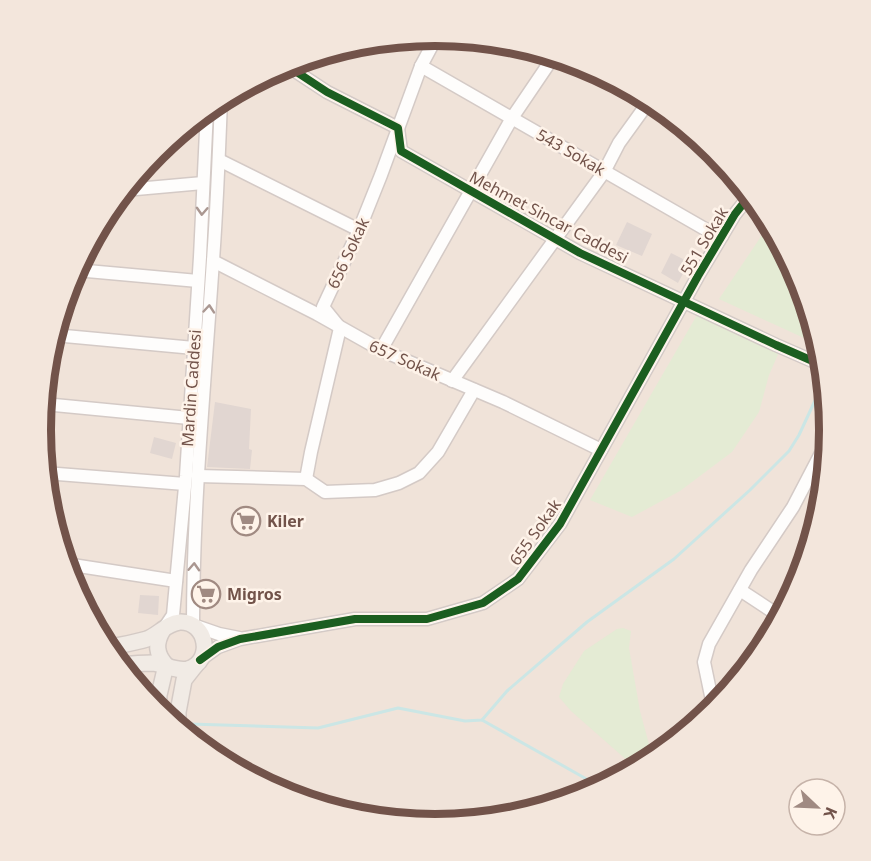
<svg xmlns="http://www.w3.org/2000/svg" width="871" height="861" font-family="'Noto Sans',sans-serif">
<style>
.residential{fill:#f0e3d9}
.green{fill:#e4ebd4}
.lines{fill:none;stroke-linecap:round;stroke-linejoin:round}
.stream{stroke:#cbe6e5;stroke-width:3}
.building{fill:#e1d6d1}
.minor-casing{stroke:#d4cac6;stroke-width:15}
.major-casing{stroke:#d4cac5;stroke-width:18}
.minor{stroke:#fefdfc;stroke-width:12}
.major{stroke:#f1ebe5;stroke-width:15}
.cycleway-casing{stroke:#fef3e9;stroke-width:11}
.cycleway{stroke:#1b5e20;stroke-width:8}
.oneway{stroke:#aa9791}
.labels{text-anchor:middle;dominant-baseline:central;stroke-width:5;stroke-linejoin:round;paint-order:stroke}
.street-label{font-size:16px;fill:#72534a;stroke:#fef3e9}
.poi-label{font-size:16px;font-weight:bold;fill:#72534a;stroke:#fef3e9;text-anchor:start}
.rim{fill:none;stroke:#72534a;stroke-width:8}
</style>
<rect width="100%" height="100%" fill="#f5efe9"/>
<!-- residential -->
<circle class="residential" cx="436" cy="431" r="393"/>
<!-- green -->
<g class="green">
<path d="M 770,223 L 800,280 L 819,341 L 817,344 L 719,299 Z"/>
<path d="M 697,315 L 780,350 L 769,375 L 759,412 L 732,452 L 680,491 L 632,517 L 590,500 Z"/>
<path d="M 623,628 L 631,631 L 629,648 L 640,711 L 653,759 L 635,769 L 630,763 L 571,711 L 559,697 L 563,684 L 584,651 L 617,629 Z"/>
</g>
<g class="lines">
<!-- stream -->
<g class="stream">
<path d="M 482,720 L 590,781 L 597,790"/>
<path d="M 189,724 L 318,728 L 398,708 L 465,721 L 482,720 L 507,691 L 587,622 L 674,559 L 750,490 L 789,451 L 799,435 L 825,379"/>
</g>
</g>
<!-- building -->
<g class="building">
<path d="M 461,39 L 495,42 L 489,54 Z"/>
<path d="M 627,222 L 652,234 L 642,256 L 616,245 Z"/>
<path d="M 671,253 L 689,262 L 678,283 L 661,273 Z"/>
<path d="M 215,402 L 251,409 L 249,449 L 252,450 L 250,469 L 207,467 Z"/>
<path d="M 154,437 L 176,443 L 172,459 L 150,453 Z"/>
<path d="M 140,595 L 159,596 L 158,615 L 138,613 Z"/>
</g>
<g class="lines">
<!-- minor casing -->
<g class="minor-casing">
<g id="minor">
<path d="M 579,64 L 655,103"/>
<path d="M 286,65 L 327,92 L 398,128 L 401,151 L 580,253 L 776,345 L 824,366"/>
<path d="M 421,66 L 705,229 L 722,236"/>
<path d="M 221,100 C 219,153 217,206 213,260 C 205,381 193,503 193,625 L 219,634 L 239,638"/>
<path d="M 219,160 L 359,230"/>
<path d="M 125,190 L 203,183"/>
<path d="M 213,261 L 317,314 L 381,350 L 503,402 L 601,450"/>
<path d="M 76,270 L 198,281"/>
<path d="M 54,335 L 194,348"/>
<path d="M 381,350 L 512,118 L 554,56"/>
<path d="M 452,381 L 604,172 L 619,143 L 650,100"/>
<path d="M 44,404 L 189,418"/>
<path d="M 45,473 L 185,484"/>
<path d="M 198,476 L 306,479 L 325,492 L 375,490 L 399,483 L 419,473 L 438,452 L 474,390"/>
<path d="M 306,479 L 311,452 L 340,328 L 323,307 L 359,230 L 381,175 L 421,66 L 437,36"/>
<path d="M 66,564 L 176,581"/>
<path d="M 740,590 L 781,617"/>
<path d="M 163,630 L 173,615 L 186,476 L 200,257 L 207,110"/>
<path d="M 200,660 L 218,647 L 240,639 L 355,619 L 427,619 L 483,603 L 518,579 L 560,524 L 698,276 L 735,214 L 750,195"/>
<path d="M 714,710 L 704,662 L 709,644 L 751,570 L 793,507 L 829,438"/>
</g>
</g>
<!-- major casing -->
<g class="major-casing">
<g id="major">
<path d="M 163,630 C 155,643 156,654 166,665"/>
<path d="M 106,648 C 120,645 134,643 147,639 C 158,635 167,623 180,622 C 207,621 214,661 188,669 C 177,672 165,664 152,663 C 141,663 130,664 120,665"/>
<path d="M 158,711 L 159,695 L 166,665"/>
<path d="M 178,727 L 178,712 L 184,680 L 195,666"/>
</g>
</g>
<!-- minor -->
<use href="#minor" class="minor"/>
<!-- major -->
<use href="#major" class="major"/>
<!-- cycleway casing -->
<g class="cycleway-casing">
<g id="cycleway">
<path d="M 286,65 L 327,92 L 398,128 L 401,151 L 580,253 L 776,345 L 824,366"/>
<path d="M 200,660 L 218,647 L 240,639 L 355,619 L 427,619 L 483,603 L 518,579 L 560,524 L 698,276 L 735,214 L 750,195"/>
</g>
</g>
<!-- cycleway -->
<use href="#cycleway" class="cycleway"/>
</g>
<!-- one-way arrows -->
<defs><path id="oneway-chevron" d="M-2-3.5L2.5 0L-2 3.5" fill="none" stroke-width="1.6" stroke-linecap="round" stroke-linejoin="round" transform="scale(1.5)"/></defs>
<g class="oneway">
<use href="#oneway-chevron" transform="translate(202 211) rotate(93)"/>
<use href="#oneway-chevron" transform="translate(209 309) rotate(-85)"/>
<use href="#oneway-chevron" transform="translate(194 567) rotate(-87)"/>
</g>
<!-- icons -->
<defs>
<g id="supermarket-ring" transform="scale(1.5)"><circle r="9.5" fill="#fef3e9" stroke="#a08a82" stroke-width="1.5"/><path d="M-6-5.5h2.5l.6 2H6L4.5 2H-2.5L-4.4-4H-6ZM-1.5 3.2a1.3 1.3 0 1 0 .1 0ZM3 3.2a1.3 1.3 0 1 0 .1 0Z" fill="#a08a82"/></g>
</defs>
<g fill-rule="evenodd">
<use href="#supermarket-ring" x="246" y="521"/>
<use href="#supermarket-ring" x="206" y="594"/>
</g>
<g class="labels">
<!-- street labels -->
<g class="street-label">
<text transform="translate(571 152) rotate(30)">543 Sokak</text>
<text transform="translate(549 217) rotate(28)">Mehmet Sincar Caddesi</text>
<text transform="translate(704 241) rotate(-59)">551 Sokak</text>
<text transform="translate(348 253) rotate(-65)">656 Sokak</text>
<text transform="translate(405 360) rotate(24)">657 Sokak</text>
<text transform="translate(191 388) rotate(-86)">Mardin Caddesi</text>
<text transform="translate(535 532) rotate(-55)">655 Sokak</text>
</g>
<!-- poi labels -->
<g class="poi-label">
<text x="267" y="521">Kiler</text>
<text x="227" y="594">Migros</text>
</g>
</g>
<!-- crop -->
<path d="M0 0H871V861H0ZM51 430a384 384 0 1 1 768 0a384 384 0 1 1-768 0Z" fill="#f3e6dc" fill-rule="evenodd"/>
<path class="rim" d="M51 430a384 384 0 1 1 768 0a384 384 0 1 1-768 0Z"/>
<!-- north arrow -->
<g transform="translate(817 807) rotate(113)"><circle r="28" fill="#fef3e9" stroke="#c6b3a9" stroke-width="1.5"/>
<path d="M0-4.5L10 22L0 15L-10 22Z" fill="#a08a82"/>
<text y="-9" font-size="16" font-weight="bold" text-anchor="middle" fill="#72534a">K</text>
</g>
</svg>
